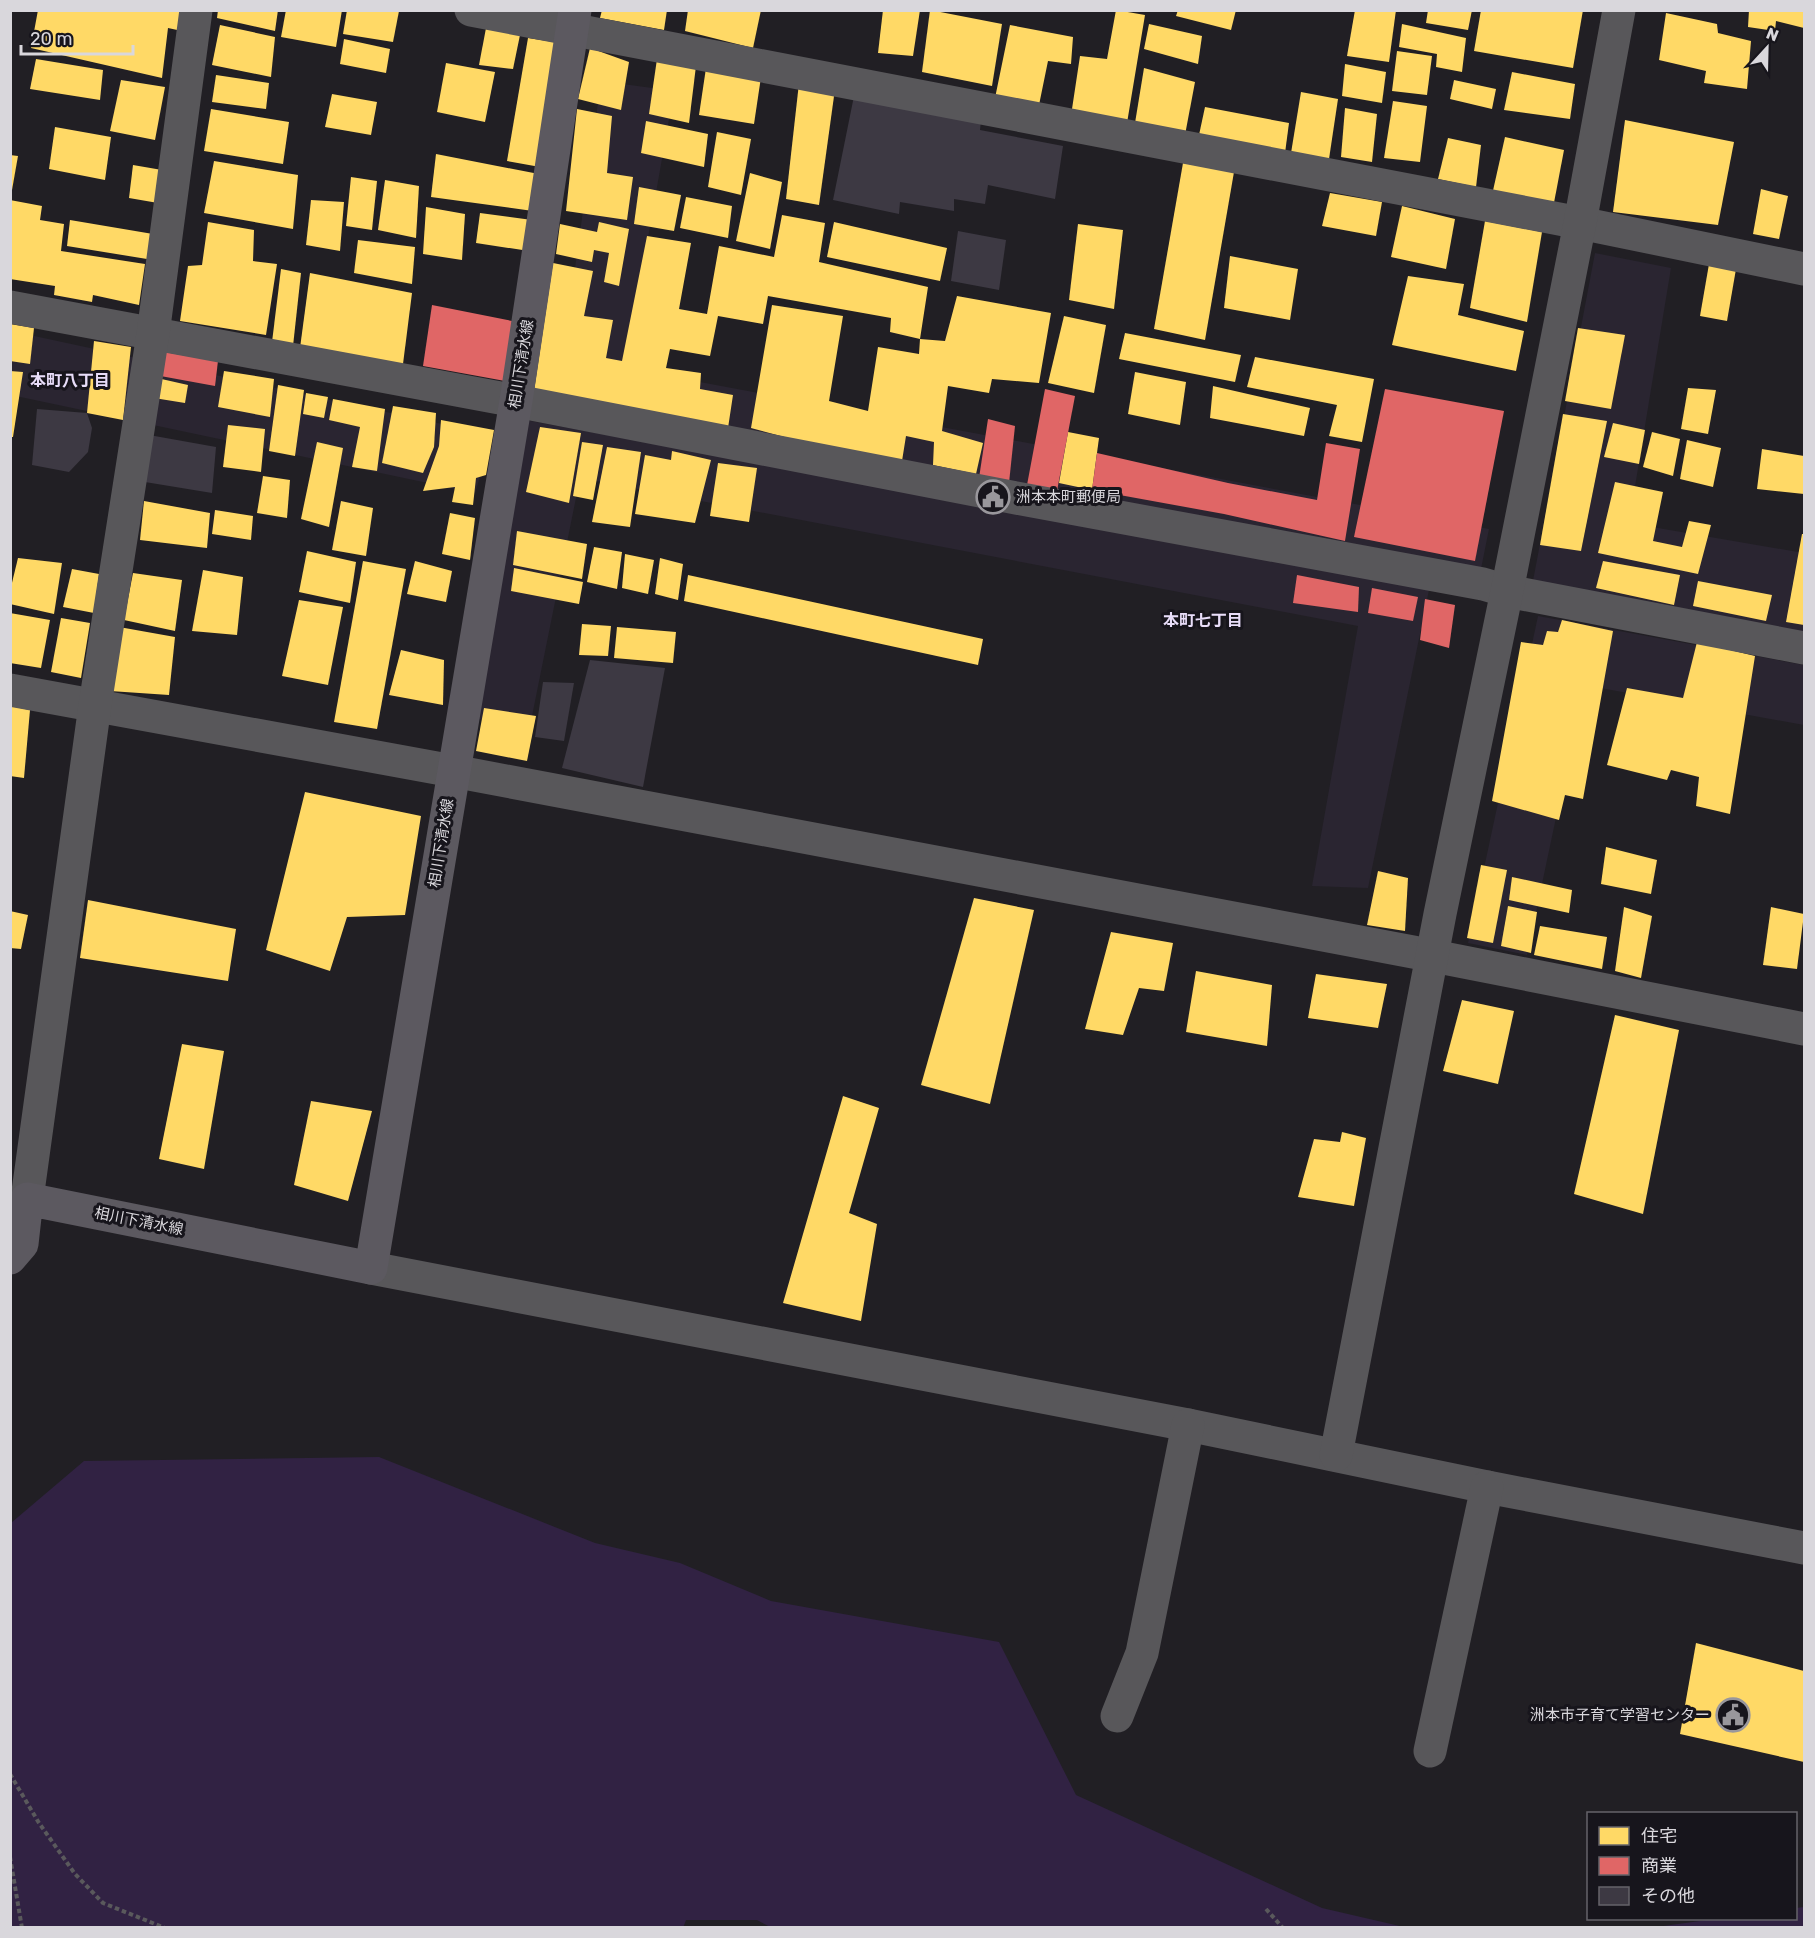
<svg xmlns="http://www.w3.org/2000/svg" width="1815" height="1938" font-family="Rubik,'Noto Sans JP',sans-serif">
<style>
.built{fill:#2a2531}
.green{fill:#312243}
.homes{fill:#ffd966}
.shops{fill:#e06666}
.building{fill:#3d3943}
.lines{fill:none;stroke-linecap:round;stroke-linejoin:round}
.path{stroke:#5a595c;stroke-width:4;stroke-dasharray:4.5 3;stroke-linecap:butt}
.minor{stroke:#58575a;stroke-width:33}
.major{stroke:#5c5960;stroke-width:33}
.labels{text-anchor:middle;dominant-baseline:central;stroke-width:6;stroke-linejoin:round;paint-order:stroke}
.street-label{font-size:15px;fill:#d9d7dc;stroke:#17151c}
.poi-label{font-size:15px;fill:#d9d7dc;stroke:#17151c;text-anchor:start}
.neighbourhood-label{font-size:16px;font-weight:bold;fill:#e8ddf9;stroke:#17151c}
</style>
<rect width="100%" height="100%" fill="#211f24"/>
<!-- built -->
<g class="built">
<path d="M 601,81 L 674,91 L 625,368 L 1489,529 L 1481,569 L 557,398 Z"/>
<path d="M 1595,253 L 1671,268 L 1629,523 L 1804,553 L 1804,641 L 1532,586 Z"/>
<path d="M 11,331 L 493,435 L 475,493 L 11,395 Z"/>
<path d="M 525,420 L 1430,585 L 1368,888 L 1312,886 L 1358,626 L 580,478 L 530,726 L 470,718 Z"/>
<path d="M 1538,616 L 1804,665 L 1804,725 L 1584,685 L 1527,955 L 1468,943 Z"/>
</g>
<!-- green -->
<g class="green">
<path d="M 379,1457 L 595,1543 L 680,1563 L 771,1601 L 999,1642 L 1076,1795 L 1322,1908 L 1404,1927 L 772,1928 L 757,1920 L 686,1920 L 683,1928 L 11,1927 L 11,1523 L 84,1461 Z"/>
<path d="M 1804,1907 L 1804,1927 L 1656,1927 L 1722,1918 L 1796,1918 L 1796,1908 Z"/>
</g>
<!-- homes -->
<g class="homes">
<path d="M 38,10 L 184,10 L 182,31 L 168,28 L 162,78 L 31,48 Z"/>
<path d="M 218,10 L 278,10 L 275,31 L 217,18 Z"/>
<path d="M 286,10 L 342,10 L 336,47 L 281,37 Z"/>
<path d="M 347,10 L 399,11 L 393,42 L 343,34 Z"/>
<path d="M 602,10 L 667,10 L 664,30 L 600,18 Z"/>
<path d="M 688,10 L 761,10 L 753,48 L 685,31 Z"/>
<path d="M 883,10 L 920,10 L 913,56 L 878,53 Z"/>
<path d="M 930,10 L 1002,24 L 992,86 L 922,72 Z"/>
<path d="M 1116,10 L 1145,15 L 1127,123 L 1072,109 L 1080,56 L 1107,59 Z"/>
<path d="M 1178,10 L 1236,10 L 1231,30 L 1176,16 Z"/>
<path d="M 1355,10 L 1396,10 L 1389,62 L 1347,56 Z"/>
<path d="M 1428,10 L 1472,10 L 1468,30 L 1426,23 Z"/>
<path d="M 1481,10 L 1583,10 L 1573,68 L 1474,51 Z"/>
<path d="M 1749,10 L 1804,10 L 1804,28 L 1776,21 L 1775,31 L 1748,27 Z"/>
<path d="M 1666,13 L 1717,24 L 1718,33 L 1751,41 L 1747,89 L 1704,83 L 1706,71 L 1659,60 Z"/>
<path d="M 1149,24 L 1202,36 L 1198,64 L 1144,49 Z"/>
<path d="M 1402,24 L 1466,38 L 1462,72 L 1436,67 L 1437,54 L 1399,47 Z"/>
<path d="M 220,25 L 275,37 L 271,77 L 212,65 Z"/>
<path d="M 1010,25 L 1073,37 L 1071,64 L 1048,61 L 1039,105 L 995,98 Z"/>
<path d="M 486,28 L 520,35 L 513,69 L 479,65 Z"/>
<path d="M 528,38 L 560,43 L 540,167 L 507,161 Z"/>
<path d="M 344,39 L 390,49 L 386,73 L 340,64 Z"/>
<path d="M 590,48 L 629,62 L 621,110 L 578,99 Z"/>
<path d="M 1397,51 L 1432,56 L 1427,95 L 1392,91 Z"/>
<path d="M 36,59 L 103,70 L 100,100 L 30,89 Z"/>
<path d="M 657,59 L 696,66 L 689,123 L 649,114 Z"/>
<path d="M 446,63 L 495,72 L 485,122 L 437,112 Z"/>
<path d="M 1345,64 L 1386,72 L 1382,103 L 1342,96 Z"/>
<path d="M 706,68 L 761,77 L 754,124 L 699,115 Z"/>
<path d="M 1144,68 L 1195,82 L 1185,135 L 1135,123 Z"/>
<path d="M 1512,72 L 1575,84 L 1570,119 L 1504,110 Z"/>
<path d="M 216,75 L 269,83 L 266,109 L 212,102 Z"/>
<path d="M 121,80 L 165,87 L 155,140 L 110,131 Z"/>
<path d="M 1454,80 L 1496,89 L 1492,109 L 1450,99 Z"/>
<path d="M 799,83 L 835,89 L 819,205 L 786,199 Z"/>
<path d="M 1301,92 L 1338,99 L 1329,159 L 1291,153 Z"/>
<path d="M 332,94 L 377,102 L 371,135 L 325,127 Z"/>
<path d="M 1393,101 L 1427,106 L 1420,162 L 1384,158 Z"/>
<path d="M 1205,107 L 1289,123 L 1285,153 L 1199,135 Z"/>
<path d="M 1345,108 L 1377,114 L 1372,162 L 1341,157 Z"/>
<path d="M 211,109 L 289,122 L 283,164 L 204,151 Z"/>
<path d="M 577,109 L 612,116 L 607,173 L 633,177 L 627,220 L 566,211 Z"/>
<path d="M 1625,120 L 1734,142 L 1718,225 L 1613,212 Z"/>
<path d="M 646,121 L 708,134 L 704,167 L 641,153 Z"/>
<path d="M 55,127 L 111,137 L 105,180 L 49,169 Z"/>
<path d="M 717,132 L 751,139 L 741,195 L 708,187 Z"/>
<path d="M 1505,137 L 1564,150 L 1553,208 L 1492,195 Z"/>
<path d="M 1448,138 L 1481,145 L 1476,187 L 1438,179 Z"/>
<path d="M 436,154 L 544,175 L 540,212 L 431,197 Z"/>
<path d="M 10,155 L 18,156 L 12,190 L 10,190 Z"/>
<path d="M 214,161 L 298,175 L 293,229 L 204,213 Z"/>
<path d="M 1183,163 L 1234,172 L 1205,340 L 1154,329 Z"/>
<path d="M 133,165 L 162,170 L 158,203 L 129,198 Z"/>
<path d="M 750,173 L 782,182 L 770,249 L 736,241 Z"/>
<path d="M 351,177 L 377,181 L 372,230 L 346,226 Z"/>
<path d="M 385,180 L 419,186 L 416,238 L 378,230 Z"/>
<path d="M 639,187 L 681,195 L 674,231 L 634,224 Z"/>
<path d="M 1761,189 L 1788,196 L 1779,239 L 1753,234 Z"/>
<path d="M 1330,193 L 1382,202 L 1376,236 L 1322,226 Z"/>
<path d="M 686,197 L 732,206 L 728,238 L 680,228 Z"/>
<path d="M 10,200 L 42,206 L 40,220 L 64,224 L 61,251 L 145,264 L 139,305 L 93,295 L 92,302 L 54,295 L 55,286 L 10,279 Z"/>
<path d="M 311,200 L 344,202 L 340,251 L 306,245 Z"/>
<path d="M 1402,206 L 1455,219 L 1446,269 L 1391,257 Z"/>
<path d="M 426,207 L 465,214 L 462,260 L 423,254 Z"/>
<path d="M 480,213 L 532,220 L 529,251 L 476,243 Z"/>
<path d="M 782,215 L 825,223 L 819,262 L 928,287 L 920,339 L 945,341 L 957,296 L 1051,313 L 1039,383 L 992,379 L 989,393 L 948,386 L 942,431 L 983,443 L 976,474 L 933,465 L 934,442 L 906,436 L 902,461 L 822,447 L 751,428 L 772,305 L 843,316 L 829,401 L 868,411 L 878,347 L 919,354 L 920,339 L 890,332 L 891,318 L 768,296 L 763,324 L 718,316 L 710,356 L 670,349 L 666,368 L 701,373 L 700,389 L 733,395 L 728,428 L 534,391 L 553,263 L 593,271 L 584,316 L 613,320 L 606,358 L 622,361 L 647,236 L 691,243 L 679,309 L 707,314 L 719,246 L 774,257 Z"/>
<path d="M 70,220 L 153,234 L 147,259 L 67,246 Z"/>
<path d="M 1485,221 L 1542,232 L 1527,322 L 1470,308 Z"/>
<path d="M 208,222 L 254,230 L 253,261 L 277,264 L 266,335 L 180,321 L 188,266 L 202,265 Z"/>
<path d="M 599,222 L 629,229 L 619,286 L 604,282 L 609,253 L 594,250 L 592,262 L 556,254 L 560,224 L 597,232 Z"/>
<path d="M 834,222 L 947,248 L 940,281 L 827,257 Z"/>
<path d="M 1078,224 L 1123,230 L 1114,309 L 1069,300 Z"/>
<path d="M 358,240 L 415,247 L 412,284 L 354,273 Z"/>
<path d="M 1230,256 L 1298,269 L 1290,320 L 1224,308 Z"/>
<path d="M 1709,264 L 1736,269 L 1727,321 L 1700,316 Z"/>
<path d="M 281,269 L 301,273 L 293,346 L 272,342 Z"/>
<path d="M 310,273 L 412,293 L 403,364 L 300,348 Z"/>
<path d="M 1408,276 L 1464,284 L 1458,315 L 1524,331 L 1516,371 L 1392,345 Z"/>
<path d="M 1064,316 L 1106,325 L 1094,393 L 1048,383 Z"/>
<path d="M 10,324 L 34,328 L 30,364 L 10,361 Z"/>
<path d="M 1578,328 L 1625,335 L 1611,409 L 1565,401 Z"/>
<path d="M 1125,333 L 1241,355 L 1235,382 L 1119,359 Z"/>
<path d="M 94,341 L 131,347 L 123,420 L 87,413 Z"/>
<path d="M 1255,357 L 1374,379 L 1362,442 L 1329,436 L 1337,405 L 1247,387 Z"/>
<path d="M 10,371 L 23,372 L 13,437 L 10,437 Z"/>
<path d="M 224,371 L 274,379 L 270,417 L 218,407 Z"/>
<path d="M 1135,372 L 1186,382 L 1180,425 L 1128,414 Z"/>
<path d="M 157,378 L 188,385 L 185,403 L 154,398 Z"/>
<path d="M 278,385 L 304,390 L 295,456 L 269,451 Z"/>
<path d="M 1213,386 L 1310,408 L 1304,436 L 1210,418 Z"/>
<path d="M 1688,388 L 1716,390 L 1708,434 L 1681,429 Z"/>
<path d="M 306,393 L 328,397 L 324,418 L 303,414 Z"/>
<path d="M 333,399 L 385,409 L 377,471 L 352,467 L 360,427 L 329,420 Z"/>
<path d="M 393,406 L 436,413 L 434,447 L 423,473 L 382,463 Z"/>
<path d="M 1563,414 L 1607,421 L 1581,551 L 1540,545 Z"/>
<path d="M 441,420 L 494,430 L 486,475 L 476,478 L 473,505 L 452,502 L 455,487 L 423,491 L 439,446 Z"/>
<path d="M 1613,423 L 1645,430 L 1639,464 L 1604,457 Z"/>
<path d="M 228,425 L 265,429 L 261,472 L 223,467 Z"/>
<path d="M 540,427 L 581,433 L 569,503 L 526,492 Z"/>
<path d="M 1068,432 L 1099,438 L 1092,490 L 1059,483 Z"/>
<path d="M 1652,432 L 1680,439 L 1673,476 L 1643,467 Z"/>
<path d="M 1687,440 L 1721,448 L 1713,487 L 1680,479 Z"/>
<path d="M 317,442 L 343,448 L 329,527 L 301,519 Z"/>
<path d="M 582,442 L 603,445 L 593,500 L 573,496 Z"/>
<path d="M 607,447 L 641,452 L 630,527 L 592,522 Z"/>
<path d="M 1762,449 L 1804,456 L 1804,494 L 1757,489 Z"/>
<path d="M 672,451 L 711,460 L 695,523 L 635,514 L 645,455 L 671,460 Z"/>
<path d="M 718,463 L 757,468 L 749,522 L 710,516 Z"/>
<path d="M 263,476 L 290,480 L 287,518 L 257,513 Z"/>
<path d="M 1615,482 L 1663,492 L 1653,541 L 1682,547 L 1689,521 L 1711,525 L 1698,574 L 1598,553 Z"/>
<path d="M 144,501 L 210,513 L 207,548 L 140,540 Z"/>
<path d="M 341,501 L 373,508 L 366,556 L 332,550 Z"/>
<path d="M 215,510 L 253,516 L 251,540 L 212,534 Z"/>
<path d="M 450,513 L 475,518 L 470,560 L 442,554 Z"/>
<path d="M 517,531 L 587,544 L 582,579 L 513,565 Z"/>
<path d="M 1802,534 L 1804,534 L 1804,625 L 1786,622 Z"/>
<path d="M 594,547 L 622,552 L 617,589 L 587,582 Z"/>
<path d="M 307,551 L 356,562 L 350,603 L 299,592 Z"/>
<path d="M 625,554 L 654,560 L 648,594 L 622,588 Z"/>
<path d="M 18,558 L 62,563 L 54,614 L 10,604 L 10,591 Z"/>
<path d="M 660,558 L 683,564 L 678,600 L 655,594 Z"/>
<path d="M 363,561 L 406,569 L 377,729 L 334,722 Z"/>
<path d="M 415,561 L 452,571 L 446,602 L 407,594 Z"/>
<path d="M 1603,561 L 1680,575 L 1674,605 L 1596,588 Z"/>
<path d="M 514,568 L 583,582 L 579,604 L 511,591 Z"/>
<path d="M 72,569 L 99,574 L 94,613 L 63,607 Z"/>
<path d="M 203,570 L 243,577 L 237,635 L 192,631 Z"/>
<path d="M 133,573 L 182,580 L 175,631 L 124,620 Z"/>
<path d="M 688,575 L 983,639 L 978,665 L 684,601 Z"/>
<path d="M 1698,581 L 1772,595 L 1766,621 L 1693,606 Z"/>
<path d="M 299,600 L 343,607 L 328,685 L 282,676 Z"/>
<path d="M 10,613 L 50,620 L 41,668 L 10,663 Z"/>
<path d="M 61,618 L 90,623 L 81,678 L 51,672 Z"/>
<path d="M 1562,620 L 1613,631 L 1583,799 L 1565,795 L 1559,820 L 1492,801 L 1521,642 L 1543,645 L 1547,631 L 1558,632 Z"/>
<path d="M 582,624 L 611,626 L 608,656 L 579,655 Z"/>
<path d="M 119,627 L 175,637 L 169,695 L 110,691 Z"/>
<path d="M 617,627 L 676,632 L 673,663 L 614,658 Z"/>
<path d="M 1697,642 L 1755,656 L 1730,814 L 1696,806 L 1699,777 L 1671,770 L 1667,780 L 1607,765 L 1627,688 L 1683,698 Z"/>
<path d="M 401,650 L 444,660 L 443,705 L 389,695 Z"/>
<path d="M 10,706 L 30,710 L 24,778 L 10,776 Z"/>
<path d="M 484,708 L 536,716 L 527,761 L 476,751 Z"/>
<path d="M 305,792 L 421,816 L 405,915 L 347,917 L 330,971 L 266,950 Z"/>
<path d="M 1606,847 L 1657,860 L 1651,894 L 1601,884 Z"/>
<path d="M 1481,865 L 1507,870 L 1493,943 L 1467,938 Z"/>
<path d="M 1378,871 L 1408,878 L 1405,931 L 1367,925 Z"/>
<path d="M 1512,877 L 1572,890 L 1569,913 L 1509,900 Z"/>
<path d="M 974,898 L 1034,910 L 990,1104 L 921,1085 Z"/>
<path d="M 88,900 L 236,929 L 228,981 L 80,958 Z"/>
<path d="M 1508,906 L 1537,912 L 1531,953 L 1501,946 Z"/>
<path d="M 1624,907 L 1652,916 L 1641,978 L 1615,971 Z"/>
<path d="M 1771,907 L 1804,914 L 1797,969 L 1763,965 Z"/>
<path d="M 10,911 L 28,915 L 21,949 L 10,948 Z"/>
<path d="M 1540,926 L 1607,937 L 1602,969 L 1534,955 Z"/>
<path d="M 1111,932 L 1173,943 L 1164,991 L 1139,988 L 1123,1035 L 1085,1029 Z"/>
<path d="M 1196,971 L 1272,985 L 1267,1046 L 1186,1032 Z"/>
<path d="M 1316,974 L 1387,984 L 1378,1028 L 1308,1018 Z"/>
<path d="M 1462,1000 L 1514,1011 L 1498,1084 L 1443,1071 Z"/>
<path d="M 1615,1015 L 1679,1030 L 1643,1214 L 1574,1194 Z"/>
<path d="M 182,1044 L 224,1051 L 204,1169 L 159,1159 Z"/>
<path d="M 843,1096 L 879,1108 L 849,1213 L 877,1224 L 861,1321 L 783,1303 Z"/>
<path d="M 311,1101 L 372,1111 L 348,1201 L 294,1185 Z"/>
<path d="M 1342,1132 L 1366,1138 L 1354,1206 L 1298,1197 L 1314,1139 L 1340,1142 Z"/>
<path d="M 1696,1643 L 1804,1671 L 1804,1762 L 1680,1734 Z"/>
</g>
<!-- shops -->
<g class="shops">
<path d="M 432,305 L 512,321 L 505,381 L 423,366 Z"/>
<path d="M 158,351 L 218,361 L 215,386 L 155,375 Z"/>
<path d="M 1045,389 L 1075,396 L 1057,491 L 1027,485 Z"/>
<path d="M 1385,389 L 1504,411 L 1475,561 L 1354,537 Z"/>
<path d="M 988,419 L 1015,426 L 1009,483 L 979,478 Z"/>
<path d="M 1326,443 L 1360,449 L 1345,541 L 1224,514 L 1092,490 L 1097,453 L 1228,483 L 1317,500 Z"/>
<path d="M 1297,575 L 1359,587 L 1358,612 L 1293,603 Z"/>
<path d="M 1372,588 L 1418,597 L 1413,621 L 1368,613 Z"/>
<path d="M 1425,599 L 1455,605 L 1449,648 L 1420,640 Z"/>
</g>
<!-- building -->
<g class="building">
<path d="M 854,96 L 981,120 L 980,130 L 1063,146 L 1055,199 L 988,185 L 985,204 L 954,199 L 954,211 L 900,202 L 899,214 L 833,200 Z"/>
<path d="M 958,231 L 1006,240 L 999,290 L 951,281 Z"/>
<path d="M 37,409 L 87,413 L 92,428 L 88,452 L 69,472 L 32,465 Z"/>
<path d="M 149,435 L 216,447 L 212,493 L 145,482 Z"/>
<path d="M 590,660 L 665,668 L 643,787 L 562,768 Z"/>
<path d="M 543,682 L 574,683 L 564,741 L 535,737 Z"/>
</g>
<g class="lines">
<!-- path -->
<g class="path">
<path d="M 10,1774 L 39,1823 L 75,1874 L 103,1903 L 165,1928"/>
<path d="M 10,1857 L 22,1928"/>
<path d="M 1266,1909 L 1283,1928"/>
</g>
<!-- minor -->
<g class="minor">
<path d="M 471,10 L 1580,223 L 1804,269"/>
<path d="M 10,307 L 516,401 L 1016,498 L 1483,584 L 1507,591 L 1804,648"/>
<path d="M 10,690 L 453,771 L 1413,952 L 1804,1029"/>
<path d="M 27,1199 L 95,705 L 153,334 L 196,10"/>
<path d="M 371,1268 L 1188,1425 L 1487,1487 L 1804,1548"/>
<path d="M 1336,1455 L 1440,914 L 1507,591 L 1580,223 L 1619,10"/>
<path d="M 1117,1716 L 1142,1653 L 1188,1425"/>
<path d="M 1430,1751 L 1487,1487"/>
</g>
<!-- major -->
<path class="major" d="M 10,1258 L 22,1244 L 27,1199 L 371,1268 L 516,401 L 575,10"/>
</g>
<!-- icons -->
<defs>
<g id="civic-ring" transform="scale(1.725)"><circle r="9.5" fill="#17151c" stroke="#99979c" stroke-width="1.5"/><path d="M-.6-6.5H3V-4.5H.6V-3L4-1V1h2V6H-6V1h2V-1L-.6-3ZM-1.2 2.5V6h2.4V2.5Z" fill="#99979c"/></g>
</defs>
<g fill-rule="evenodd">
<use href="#civic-ring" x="993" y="497"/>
<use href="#civic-ring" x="1733" y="1715"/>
</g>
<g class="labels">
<!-- street labels -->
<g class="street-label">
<text transform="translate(521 364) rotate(-81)">相川下清水線</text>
<text transform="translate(441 843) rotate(-81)">相川下清水線</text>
<text transform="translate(139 1221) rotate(11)">相川下清水線</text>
</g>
<!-- poi labels -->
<g class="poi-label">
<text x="1016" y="497">洲本本町郵便局</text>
<text x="1710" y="1715" text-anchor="end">洲本市子育て学習センター</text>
</g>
<!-- neighbourhood labels -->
<g class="neighbourhood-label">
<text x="70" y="380">本町八丁目</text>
<text x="1203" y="620">本町七丁目</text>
</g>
</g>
<!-- border -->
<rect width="1815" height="1938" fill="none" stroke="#d9d7dc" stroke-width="24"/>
<!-- legend -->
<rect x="1587" y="1812" width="210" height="108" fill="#17151c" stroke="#656369" stroke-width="1.5"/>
<rect x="1599" y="1827" width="30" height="18" fill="#ffd966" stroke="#656369" stroke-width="1.5"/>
<text x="1641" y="1842" font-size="18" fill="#d9d7dc">住宅</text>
<rect x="1599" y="1857" width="30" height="18" fill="#e06666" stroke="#656369" stroke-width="1.5"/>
<text x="1641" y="1872" font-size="18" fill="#d9d7dc">商業</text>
<rect x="1599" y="1887" width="30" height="18" fill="#3d3943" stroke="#656369" stroke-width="1.5"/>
<text x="1641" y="1902" font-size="18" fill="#d9d7dc">その他</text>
<!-- north arrow -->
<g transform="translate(1767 48) rotate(22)" stroke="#17151c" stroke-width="4.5" paint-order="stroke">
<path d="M0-4.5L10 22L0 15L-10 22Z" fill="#d9d7dc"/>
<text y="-9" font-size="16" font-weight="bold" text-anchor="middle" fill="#d9d7dc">N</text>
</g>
<!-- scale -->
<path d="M21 45v9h112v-9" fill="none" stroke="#d9d7dc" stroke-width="3"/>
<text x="30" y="45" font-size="18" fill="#d9d7dc" stroke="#17151c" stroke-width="4.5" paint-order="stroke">20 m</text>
</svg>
